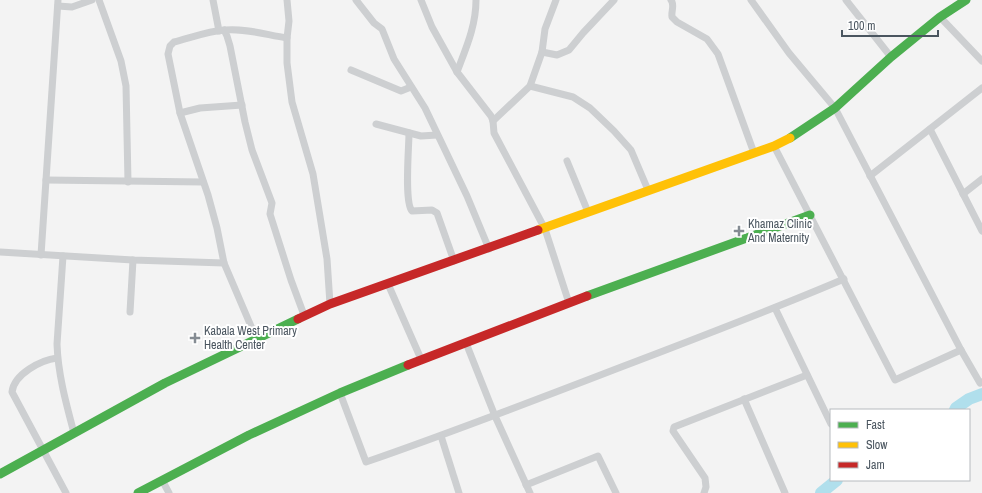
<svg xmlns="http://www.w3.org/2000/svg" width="982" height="493" font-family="'Archivo Narrow',sans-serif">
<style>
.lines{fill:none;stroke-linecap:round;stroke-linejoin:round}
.river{stroke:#b0dfec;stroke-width:12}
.street{stroke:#cdcfd1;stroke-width:7}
.fast{stroke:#4caf50;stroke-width:9}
.slow{stroke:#ffc107;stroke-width:9}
.jam{stroke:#c62828;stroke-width:9}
.poi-dot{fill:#858c93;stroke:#fff;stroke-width:1.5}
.labels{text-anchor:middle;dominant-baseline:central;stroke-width:4;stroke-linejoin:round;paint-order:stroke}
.poi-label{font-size:12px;fill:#4a555f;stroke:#fff;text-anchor:start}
</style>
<rect width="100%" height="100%" fill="#f3f3f3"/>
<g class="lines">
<!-- river -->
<g class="river">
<path d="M 955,410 L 956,408 L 969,399 L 982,394"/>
<path d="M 821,493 L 837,480"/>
</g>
<!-- street -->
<g class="street">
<path d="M 99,0 L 121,61 L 126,86 L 128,182"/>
<path d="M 213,0 L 219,31"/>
<path d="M 287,0 L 289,21 L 287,38 L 287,63 L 292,102 L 313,174 L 327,259 L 330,304"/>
<path d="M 356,0 L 374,23 L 382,29 L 394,59 L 425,108 L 467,196 L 489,249"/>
<path d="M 421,0 L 432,27 L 457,72 L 491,116 L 493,121 L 494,133 L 545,229 L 569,303"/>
<path d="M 671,0 C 675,5 671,11 672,17 L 677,22 L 707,39 L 718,54 L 754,153"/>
<path d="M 751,0 L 789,53 L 835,108 L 961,350 L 980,383 L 982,382"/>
<path d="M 846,0 L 891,57"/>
<path d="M 58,6 L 72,7 L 92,0"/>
<path d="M 940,17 L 982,61"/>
<path d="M 224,30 L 227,36 L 230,46 L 245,122 L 252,150 L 272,203 L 270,214 L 291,280 L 304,315"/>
<path d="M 542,52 L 557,55 L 569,50 L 583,33 L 614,0"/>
<path d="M 351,70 L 401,91 L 411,87"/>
<path d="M 457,72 C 466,48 476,26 476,0"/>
<path d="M 530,86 L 573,97 L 590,108 L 614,131 L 631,150 L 648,190"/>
<path d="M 180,113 L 200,108 L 242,105"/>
<path d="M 493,121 L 530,86 L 542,52 L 545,29 L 556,0"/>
<path d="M 376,124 L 421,136 L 437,135"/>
<path d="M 930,129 L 982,231"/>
<path d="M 409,133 C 409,147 404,202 412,211 L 432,210 L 437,213 L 454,261"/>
<path d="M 774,146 L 895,380 L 961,350"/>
<path d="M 567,161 L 588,212"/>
<path d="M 870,176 L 982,88"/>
<path d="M 46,180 L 203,182"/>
<path d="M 963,194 L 982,179"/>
<path d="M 0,252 L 133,260 L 224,263"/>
<path d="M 41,255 L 58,0"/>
<path d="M 63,256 L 57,344 C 58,374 66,403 74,433"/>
<path d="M 388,284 L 421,359"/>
<path d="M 775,308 L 831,424"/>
<path d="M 130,312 L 133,260"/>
<path d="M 256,338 L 224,263 L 217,228 L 208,195 L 180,113 L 168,54 L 170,46 L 174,42 C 190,38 208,31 225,30 C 245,28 267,35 287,38"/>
<path d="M 466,343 L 495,416 L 530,493"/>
<path d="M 57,358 C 41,360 14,374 12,392 L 66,493"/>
<path d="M 340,393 L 366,462 C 450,433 533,401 616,369 C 692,340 769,311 844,279"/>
<path d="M 744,399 L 785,493"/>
<path d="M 441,436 L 459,493"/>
<path d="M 162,480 L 169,493"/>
<path d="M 526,485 L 598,456 L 616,493"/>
<path d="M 704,493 L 706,487 L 705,478 L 673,431 L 674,427 L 807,375"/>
</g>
<!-- fast -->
<g class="fast">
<path d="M 790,138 L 835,108 L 891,57 L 940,17 L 966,0"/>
<path d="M 587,296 L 810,215"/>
<path d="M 0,474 L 165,383 L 298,319"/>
<path d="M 138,493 L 249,435 L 340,393 L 408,365"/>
</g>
<!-- slow -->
<path class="slow" d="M 538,230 L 774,146 L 790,138"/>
<!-- jam -->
<g class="jam">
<path d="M 298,319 L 330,304 L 538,230"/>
<path d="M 408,365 L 587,296"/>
</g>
</g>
<!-- markers -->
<g class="poi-dot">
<path d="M737 225h4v4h4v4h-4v4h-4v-4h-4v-4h4z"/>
<path d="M193 332h4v4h4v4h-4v4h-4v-4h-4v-4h4z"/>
</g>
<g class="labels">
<!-- poi labels -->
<g class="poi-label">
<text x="748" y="224">Khamaz Clinic<tspan x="748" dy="14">And Maternity</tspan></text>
<text x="204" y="331">Kabala West Primary<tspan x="204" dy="14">Health Center</tspan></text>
</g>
</g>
<!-- legend -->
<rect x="830" y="409" width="140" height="72" fill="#ffffff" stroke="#b7bbbf"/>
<rect x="838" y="422" width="20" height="6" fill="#4caf50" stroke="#b7bbbf"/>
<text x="866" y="429" font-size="12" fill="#4a555f">Fast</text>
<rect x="838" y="442" width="20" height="6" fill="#ffc107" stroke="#b7bbbf"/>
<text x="866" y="449" font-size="12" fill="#4a555f">Slow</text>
<rect x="838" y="462" width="20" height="6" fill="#c62828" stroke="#b7bbbf"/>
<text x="866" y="469" font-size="12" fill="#4a555f">Jam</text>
<!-- scale -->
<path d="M842 30v6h96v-6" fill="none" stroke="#4a555f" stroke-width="2"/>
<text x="848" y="30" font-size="12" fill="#4a555f" stroke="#ffffff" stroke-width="3" paint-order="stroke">100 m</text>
</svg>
